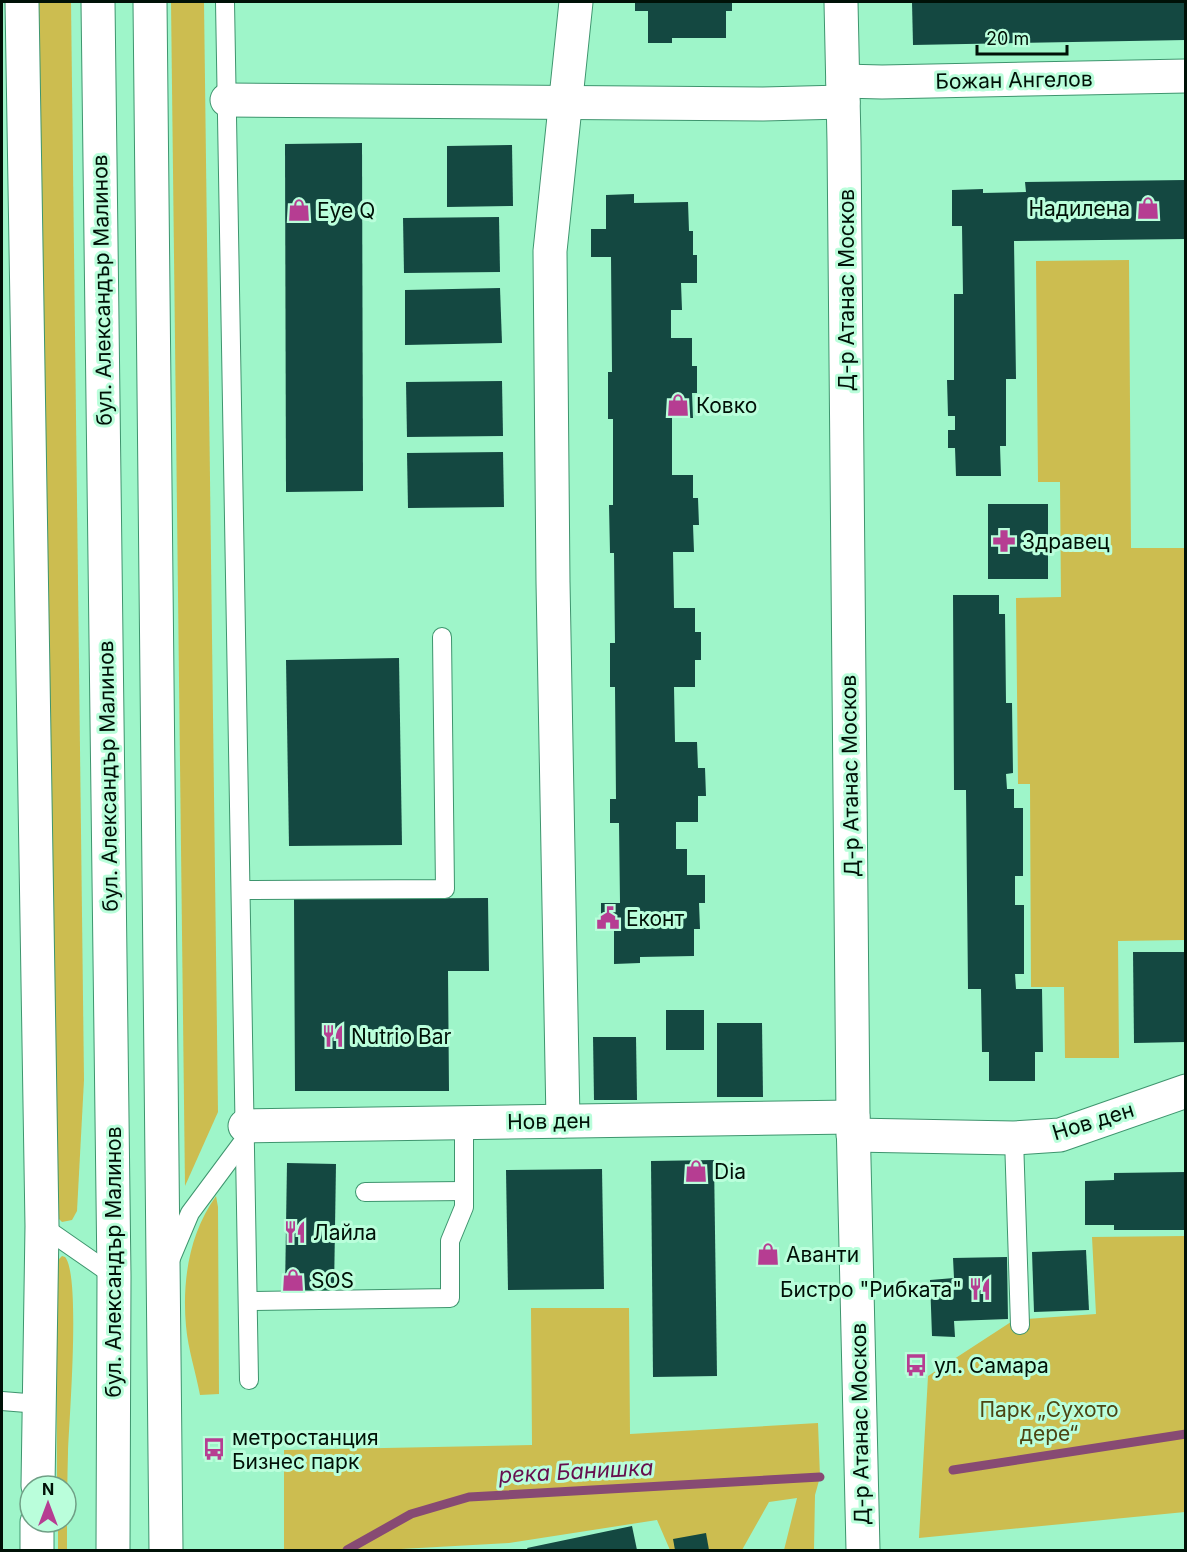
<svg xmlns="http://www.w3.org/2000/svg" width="1187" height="1552" font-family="Inter,sans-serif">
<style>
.green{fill:#ccbd50}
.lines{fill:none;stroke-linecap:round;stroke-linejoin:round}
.stream{stroke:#874a73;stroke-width:9}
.building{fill:#144841}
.service-casing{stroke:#3e956e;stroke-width:20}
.minor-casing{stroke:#3e956e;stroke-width:35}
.tertiary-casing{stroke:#3e956e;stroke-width:35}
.primary-casing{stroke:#3e956e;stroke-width:35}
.service{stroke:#fff;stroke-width:18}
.minor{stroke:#fff;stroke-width:33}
.tertiary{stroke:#fff;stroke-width:33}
.primary{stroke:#fff;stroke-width:33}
.labels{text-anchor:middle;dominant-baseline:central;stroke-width:6;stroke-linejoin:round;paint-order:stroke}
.street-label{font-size:21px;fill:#001107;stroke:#bafedb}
.poi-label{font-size:21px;fill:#001107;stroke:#bafedb;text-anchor:start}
.park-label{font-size:21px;fill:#4c4513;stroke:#bafedb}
.water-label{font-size:22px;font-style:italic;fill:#660f4f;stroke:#bafedb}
</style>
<rect width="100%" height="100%" fill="#9ef5c9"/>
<!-- green -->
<g class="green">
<path d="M 39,2 L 71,2 L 84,1080 L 77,1211 L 72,1220 L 62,1222 L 57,1217 Z"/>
<path d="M 171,2 L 204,2 L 218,1112 L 185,1186 Z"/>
<path d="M 1129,260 L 1131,548 L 1185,548 L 1185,940 L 1118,941 L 1119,1058 L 1065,1058 L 1064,987 L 1031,987 L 1030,784 L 1018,784 L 1016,598 L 1061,597 L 1060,482 L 1038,482 L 1036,261 Z"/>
<path d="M 216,1196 L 218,1207 L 219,1394 L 200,1395 C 196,1373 188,1349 186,1326 C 182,1281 189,1234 216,1196 Z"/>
<path d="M 1185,1236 L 1185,1512 L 919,1538 L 928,1376 L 1014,1320 L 1096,1314 L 1092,1237 Z"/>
<path d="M 62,1256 L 65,1257 C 81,1275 69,1421 68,1453 C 67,1486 67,1518 67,1550 L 58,1550 L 58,1522 L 66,1522 L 66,1486 L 57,1486 L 56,1262 Z"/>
<path d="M 531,1308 L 629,1308 L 630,1434 L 818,1423 L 820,1477 L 815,1495 L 814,1550 L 784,1550 L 797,1498 L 769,1502 L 742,1550 L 670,1550 L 657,1520 L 509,1543 L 383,1550 L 284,1550 L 284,1450 L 532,1445 Z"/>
</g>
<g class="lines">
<!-- stream -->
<g class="stream">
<path d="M 953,1470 L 1186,1434"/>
<path d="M 347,1550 L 411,1514 L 469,1497 L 820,1477"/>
</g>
</g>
<!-- building -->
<g class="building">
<path d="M 635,2 L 732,2 L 732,11 L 726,11 L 726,38 L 672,38 L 672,43 L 648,43 L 648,11 L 635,11 Z"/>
<path d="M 912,2 L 1186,2 L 1186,40 L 913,45 Z"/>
<path d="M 362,143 L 363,491 L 286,492 L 285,144 Z"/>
<path d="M 512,145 L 513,206 L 447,207 L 447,146 Z"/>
<path d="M 1186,180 L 1186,239 L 1014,241 L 1016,379 L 1006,379 L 1006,446 L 1000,446 L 1001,476 L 956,476 L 955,448 L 948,448 L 948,430 L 955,430 L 955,416 L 948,416 L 947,380 L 954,380 L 954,294 L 963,294 L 962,226 L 952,226 L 952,190 L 983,189 L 983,193 L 1026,192 L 1025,182 Z"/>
<path d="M 634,194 L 634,203 L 688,202 L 689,231 L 693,231 L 693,255 L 697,255 L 697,283 L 681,283 L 682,310 L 671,310 L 671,338 L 692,338 L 692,366 L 697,366 L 697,393 L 692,393 L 693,418 L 672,418 L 672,475 L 693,475 L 693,498 L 698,498 L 699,525 L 693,525 L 694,552 L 673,552 L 674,608 L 695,608 L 695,632 L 701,632 L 701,660 L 695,660 L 695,687 L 674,687 L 675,742 L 697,742 L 698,768 L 705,768 L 706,796 L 698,796 L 698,822 L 676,822 L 676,849 L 687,849 L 687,875 L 705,875 L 705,903 L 699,903 L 700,929 L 694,929 L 694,956 L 640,957 L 640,963 L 614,964 L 614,931 L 601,931 L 601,903 L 620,903 L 619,823 L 610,823 L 610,799 L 616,799 L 615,687 L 610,687 L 610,643 L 615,643 L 614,553 L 610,553 L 609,505 L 613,505 L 613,419 L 608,419 L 608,372 L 612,372 L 611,257 L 591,257 L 591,229 L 606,229 L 606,195 Z"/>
<path d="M 499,217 L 500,272 L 404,273 L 403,218 Z"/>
<path d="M 500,288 L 502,343 L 405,345 L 405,290 Z"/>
<path d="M 502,381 L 503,436 L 407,437 L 406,382 Z"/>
<path d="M 503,452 L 504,507 L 408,508 L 407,453 Z"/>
<rect x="988" y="504" width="60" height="75"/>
<path d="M 953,595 L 999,595 L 999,614 L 1005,614 L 1006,703 L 1012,703 L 1013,773 L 1006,774 L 1007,789 L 1014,789 L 1014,808 L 1023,808 L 1023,876 L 1015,876 L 1015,905 L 1024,905 L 1024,974 L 1015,974 L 1016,989 L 1042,989 L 1043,1052 L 1035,1052 L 1035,1081 L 989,1081 L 989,1052 L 982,1052 L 981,989 L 968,989 L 966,790 L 954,790 Z"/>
<path d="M 399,658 L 402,845 L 289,846 L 286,660 Z"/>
<path d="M 488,898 L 489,971 L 448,971 L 449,1091 L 295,1091 L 294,899 Z"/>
<path d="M 1133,952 L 1186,952 L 1186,1042 L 1134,1043 Z"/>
<rect x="666" y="1010" width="38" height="40"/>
<path d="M 717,1023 L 762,1023 L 763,1097 L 717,1097 Z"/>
<path d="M 593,1037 L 636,1037 L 637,1100 L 594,1100 Z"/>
<path d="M 714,1160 L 717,1376 L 653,1377 L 651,1161 Z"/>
<path d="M 287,1163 L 336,1164 L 334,1290 L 285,1290 Z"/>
<path d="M 602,1169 L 604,1289 L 508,1290 L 506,1170 Z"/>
<path d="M 1186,1172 L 1186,1230 L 1114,1230 L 1114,1225 L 1085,1225 L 1085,1181 L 1114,1180 L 1114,1173 Z"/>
<path d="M 1086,1250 L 1089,1310 L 1034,1312 L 1032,1252 Z"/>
<path d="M 1007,1257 L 1008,1319 L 954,1321 L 955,1337 L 932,1336 L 930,1280 L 954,1278 L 953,1258 Z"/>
<path d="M 632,1526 L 637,1550 L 528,1550 L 527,1548 Z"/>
<path d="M 706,1533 L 709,1550 L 675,1550 L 673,1539 Z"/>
</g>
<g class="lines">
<!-- service casing -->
<g class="service-casing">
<g id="service">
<path d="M 225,2 L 249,1380"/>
<path d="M 241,890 L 445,889 L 442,637"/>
<path d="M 1014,1138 L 1020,1325"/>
<path d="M 365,1192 L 464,1191"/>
<path d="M 42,1226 L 114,1276"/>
<path d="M 171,1258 L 190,1213 L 245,1139"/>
<path d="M 248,1301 L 450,1298 L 450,1241 L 464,1207 L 464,1123"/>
<path d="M 2,1401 L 39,1404"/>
</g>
</g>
<!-- minor casing -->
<g class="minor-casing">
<g id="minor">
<path d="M 22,2 L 42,1226 L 38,1486"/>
<path d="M 843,81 L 882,82 L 1186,76"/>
<path d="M 227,100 L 763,104 L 843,102"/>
<path d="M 563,1121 L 553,582 L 550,251 L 576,2"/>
<path d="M 245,1126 L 853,1117"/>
<path d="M 853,1135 L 1014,1138 L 1060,1135 L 1186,1091"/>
<path d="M 37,1550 L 37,1522"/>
</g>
</g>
<!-- tertiary casing -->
<g class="tertiary-casing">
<path id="tertiary" d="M 841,2 L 844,142 L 853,1117 L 863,1550"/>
</g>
<!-- primary casing -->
<g class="primary-casing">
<g id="primary">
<path d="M 98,2 L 114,1276 L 113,1550"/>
<path d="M 150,2 L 166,1550"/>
</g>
</g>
<!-- service -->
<use href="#service" class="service"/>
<!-- minor -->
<use href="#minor" class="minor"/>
<!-- tertiary -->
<use href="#tertiary" class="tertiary"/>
<!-- primary -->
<use href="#primary" class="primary"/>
</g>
<!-- icons -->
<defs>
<g id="shop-bare" transform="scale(1.8)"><path d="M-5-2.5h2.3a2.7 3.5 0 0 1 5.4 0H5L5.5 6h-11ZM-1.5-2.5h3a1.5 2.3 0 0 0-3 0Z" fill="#b63d92" stroke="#bafedb" stroke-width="2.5" paint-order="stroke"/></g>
<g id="pharmacy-bare" transform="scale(1.8)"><path d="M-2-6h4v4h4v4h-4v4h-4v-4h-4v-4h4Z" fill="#b63d92" stroke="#bafedb" stroke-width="2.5" paint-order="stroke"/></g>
<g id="civic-bare" transform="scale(1.8)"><path d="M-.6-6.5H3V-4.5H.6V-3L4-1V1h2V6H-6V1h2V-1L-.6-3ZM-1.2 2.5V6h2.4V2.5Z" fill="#b63d92" stroke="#bafedb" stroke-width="2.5" paint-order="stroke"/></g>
<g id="restaurant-bare" transform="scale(1.8)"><path d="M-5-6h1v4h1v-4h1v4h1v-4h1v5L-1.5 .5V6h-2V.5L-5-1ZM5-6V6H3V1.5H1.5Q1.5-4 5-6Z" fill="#b63d92" stroke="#bafedb" stroke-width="2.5" paint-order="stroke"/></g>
<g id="bus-bare" transform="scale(1.8)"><path d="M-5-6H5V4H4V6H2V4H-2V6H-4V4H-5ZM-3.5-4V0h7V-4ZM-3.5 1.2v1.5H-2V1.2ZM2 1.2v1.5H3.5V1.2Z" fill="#b63d92" stroke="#bafedb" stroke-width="2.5" paint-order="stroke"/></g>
</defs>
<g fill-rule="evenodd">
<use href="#shop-bare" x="1148" y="208"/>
<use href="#shop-bare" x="299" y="210"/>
<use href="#shop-bare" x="678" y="405"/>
<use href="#pharmacy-bare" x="1004" y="541"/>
<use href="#civic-bare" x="608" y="918"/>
<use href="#restaurant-bare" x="333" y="1036"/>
<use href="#shop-bare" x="696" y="1171"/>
<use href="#restaurant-bare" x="295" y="1232"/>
<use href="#shop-bare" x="768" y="1254"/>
<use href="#shop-bare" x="293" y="1280"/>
<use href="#restaurant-bare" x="980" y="1289"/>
<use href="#bus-bare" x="916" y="1365"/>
<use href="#bus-bare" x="214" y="1449"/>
</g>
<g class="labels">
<!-- street labels -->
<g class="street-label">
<text transform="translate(1014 80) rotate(-1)">Божан Ангелов</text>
<text transform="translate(102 290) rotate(-91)">бул. Александър Малинов</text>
<text transform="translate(846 290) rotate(-90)">Д-р Атанас Москов</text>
<text transform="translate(108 776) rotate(-91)">бул. Александър Малинов</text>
<text transform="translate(850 776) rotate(-91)">Д-р Атанас Москов</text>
<text transform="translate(549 1121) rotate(-1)">Нов ден</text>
<text transform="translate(1093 1121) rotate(-17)">Нов ден</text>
<text transform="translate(113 1262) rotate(-90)">бул. Александър Малинов</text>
<text transform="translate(860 1424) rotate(-91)">Д-р Атанас Москов</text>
</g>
<!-- poi labels -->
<g class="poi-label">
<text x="1130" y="208" text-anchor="end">Надилена</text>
<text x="317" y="210">Eye Q</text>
<text x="696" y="405">Ковко</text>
<text x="1022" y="541">Здравец</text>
<text x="626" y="918">Еконт</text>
<text x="351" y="1036">Nutrio Bar</text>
<text x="714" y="1171">Dia</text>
<text x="313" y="1232">Лайла</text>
<text x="786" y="1254">Аванти</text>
<text x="311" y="1280">SOS</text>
<text x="962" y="1289" text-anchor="end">Бистро "Рибката"</text>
<text x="934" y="1365">ул. Самара</text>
<text x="232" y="1437">метростанция<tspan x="232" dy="24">Бизнес парк</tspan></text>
</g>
<!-- park labels -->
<g class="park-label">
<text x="1049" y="1409">Парк „Сухото<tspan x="1049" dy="24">дере“</tspan></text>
</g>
<!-- water labels -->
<g class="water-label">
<text transform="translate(576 1471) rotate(-3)">река Банишка</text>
</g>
</g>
<!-- border -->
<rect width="1187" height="1552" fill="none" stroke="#001107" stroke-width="6"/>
<!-- north arrow -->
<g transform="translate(48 1504)"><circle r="28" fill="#bafedb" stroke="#709f86" stroke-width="1.5"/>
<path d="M0-4.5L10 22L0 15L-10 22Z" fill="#b63d92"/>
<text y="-9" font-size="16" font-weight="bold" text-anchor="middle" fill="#001107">N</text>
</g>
<!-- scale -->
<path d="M977 45v9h90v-9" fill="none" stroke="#001107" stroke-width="3"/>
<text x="986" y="45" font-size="18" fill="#001107" stroke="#bafedb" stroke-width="4.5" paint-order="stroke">20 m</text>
</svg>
